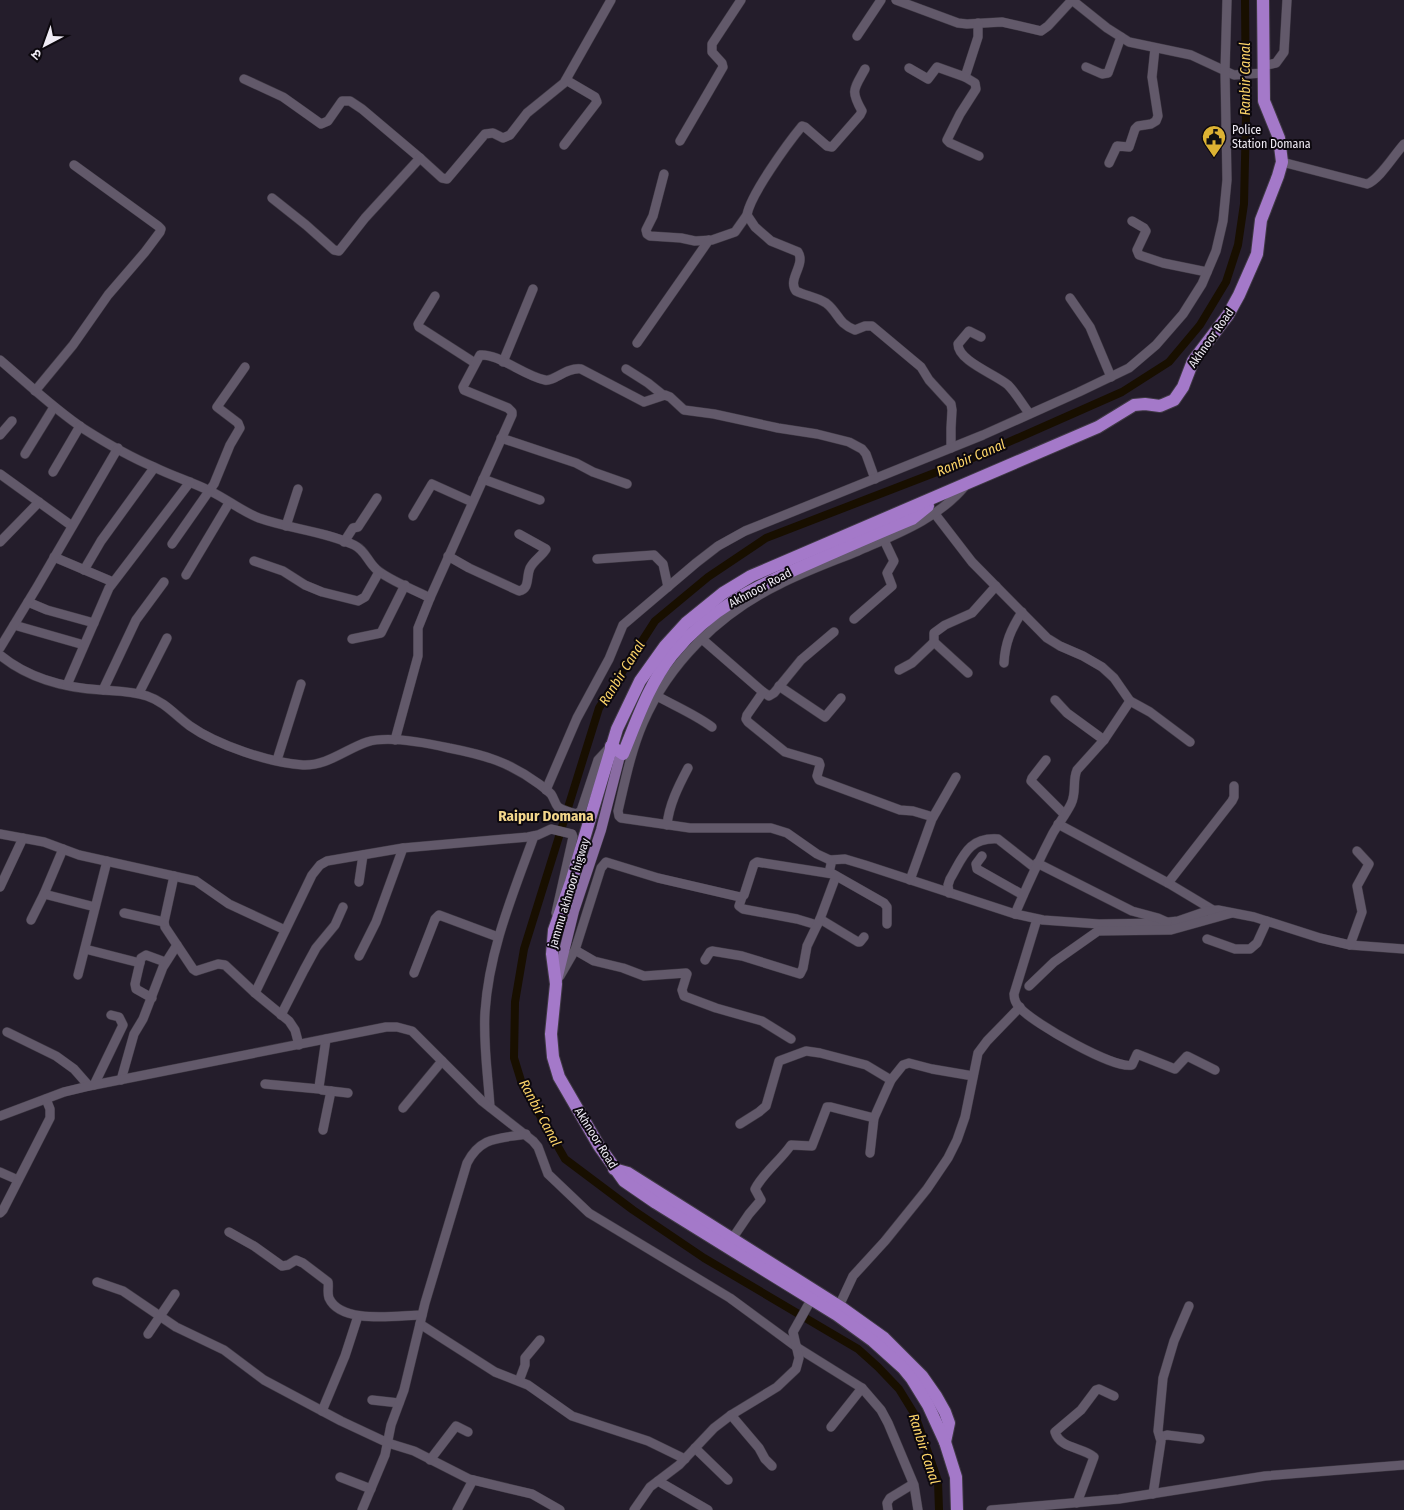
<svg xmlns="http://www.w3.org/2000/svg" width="1404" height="1510" font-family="'Fira Sans Condensed','Noto Sans Devanagari',sans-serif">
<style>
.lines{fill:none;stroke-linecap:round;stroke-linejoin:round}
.canal{stroke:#180f00;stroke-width:8}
.minor-casing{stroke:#3f3944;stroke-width:10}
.major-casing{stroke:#3f3944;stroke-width:11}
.highway-casing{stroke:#3f3944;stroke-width:14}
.minor{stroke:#62596a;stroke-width:9}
.major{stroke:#8a6ca3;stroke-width:10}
.highway{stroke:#a479c9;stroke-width:12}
.labels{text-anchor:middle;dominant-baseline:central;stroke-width:4;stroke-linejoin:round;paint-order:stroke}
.poi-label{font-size:12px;fill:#efebf4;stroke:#0c080e;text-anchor:start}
.street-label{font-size:12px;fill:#efebf4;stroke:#0c080e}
.water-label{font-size:14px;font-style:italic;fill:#fcd468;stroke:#0c080e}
.quarter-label{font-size:15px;font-weight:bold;fill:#f3d68b;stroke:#0c080e}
</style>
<rect width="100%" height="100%" fill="#241d2b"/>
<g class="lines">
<!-- canal -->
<path class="canal" d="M 939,1510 L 938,1481 L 915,1415 L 899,1389 L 878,1367 L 858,1349 L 704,1258 L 633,1210 L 565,1159 L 522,1084 L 514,1058 L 515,1002 L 524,949 L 599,708 L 655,621 L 708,577 L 766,538 L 968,460 L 1122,392 L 1169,362 L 1200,325 L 1226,282 L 1238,245 L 1244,204 L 1246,116 L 1245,0"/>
<!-- minor casing -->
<g class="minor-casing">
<g id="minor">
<path d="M 896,0 L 958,23 L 967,24 L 1002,22 L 1041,31 L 1048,26 L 1072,0 L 1107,28 L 1129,42 L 1191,55 L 1234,75 L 1263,73"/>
<path d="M 978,23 L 978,37 L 965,77 L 975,83 L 976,89 L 960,114 L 947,140 L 950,143 L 979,156"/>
<path d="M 857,36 L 881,0"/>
<path d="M 1263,66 L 1276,63 L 1284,52 L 1287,0"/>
<path d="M 1086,67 L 1102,74 L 1108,73 L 1121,37"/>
<path d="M 909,68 L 928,79 L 937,67 L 965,77"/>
<path d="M 865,69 C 854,89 850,90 862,111 L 860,115 L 832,147 L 827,146 L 805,127 L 802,126 C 788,143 750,195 747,215 L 755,227 L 771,241 L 798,252 C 806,265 787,279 796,291 C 806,296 817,297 826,303 C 839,313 837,323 855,330 L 865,326 L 872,326 L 921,367 L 929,380 L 951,404 L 952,410 L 951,428 L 951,448"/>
<path d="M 244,79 L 283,97 L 321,124 L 328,121 L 342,101 L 350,101 L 362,109 L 420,158"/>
<path d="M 680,141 L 723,67 L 722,63 L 712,52 L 712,44 L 741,0"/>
<path d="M 564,145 L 597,102 L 595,97 L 566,80"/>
<path d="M 1282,162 L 1367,184 C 1379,180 1394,155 1404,144"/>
<path d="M 1109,163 L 1117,146 L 1129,147 L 1135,129 L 1138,126 L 1151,124 L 1156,121 L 1158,116 L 1152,77 L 1155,48"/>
<path d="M 664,174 L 653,216 L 646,230 L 647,234 L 650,236 L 681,238 L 695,241 L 712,240 L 735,232 L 747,215"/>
<path d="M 272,198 L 306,225 L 334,250 L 339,251 L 365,218 L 420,158 L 442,178 L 447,179 L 485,134 L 493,133 L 503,138 L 510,135 L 527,113 L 564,83 L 611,0"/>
<path d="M 1132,221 L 1144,228 L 1146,231 L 1137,250 L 1139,255 L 1163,263 L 1207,272"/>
<path d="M 435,296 L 418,324 L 419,327 L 475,363"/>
<path d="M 1070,298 L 1090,327 L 1111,377"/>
<path d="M 981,337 L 969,331 L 958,344 C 958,361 995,374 1008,385 C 1016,393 1022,404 1029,413"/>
<path d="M 637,343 L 709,240"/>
<path d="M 0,360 C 27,383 54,409 84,429 C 106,443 130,457 154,467 C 172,476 192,482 210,491 C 227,499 241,511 259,518 C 290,529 324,531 354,545 C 365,550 368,562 376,569 C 388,580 415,590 430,598 L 418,628 L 418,656 L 395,740"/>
<path d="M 503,362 L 533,289"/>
<path d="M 626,369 L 648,383 L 663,395"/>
<path d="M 35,391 L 73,345 L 108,295 L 145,252 L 160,232 L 161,229 L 158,226 L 74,165"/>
<path d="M 0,435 L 12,421"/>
<path d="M 501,438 L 576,463 L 593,472 L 627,484"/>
<path d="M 25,454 L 54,407"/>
<path d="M 53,472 L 80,426"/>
<path d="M 0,474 L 72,526"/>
<path d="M 483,479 L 540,500"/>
<path d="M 935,514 L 972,562 L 1047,638 L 1060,646 L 1083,656 L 1102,667 L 1114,678 L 1130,701 L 1150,712 L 1190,742"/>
<path d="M 413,516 L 432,484 L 472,502"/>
<path d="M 286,526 L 298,489"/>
<path d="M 0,542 L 39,502"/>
<path d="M 344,542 L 353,528 L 358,527 L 377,498"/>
<path d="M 172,544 L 214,484 L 230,445 L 240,428 L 238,423 L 217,407 L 245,367"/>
<path d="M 448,556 L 469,568 L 519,591 C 530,589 526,577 530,568 C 534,560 542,556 546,549 L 519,534"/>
<path d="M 54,557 L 113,582"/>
<path d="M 597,559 L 654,555 L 663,564 L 668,587"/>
<path d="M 254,561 L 283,571 L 305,585 L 322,592 L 358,601 L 365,597 L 379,572"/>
<path d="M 84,570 L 101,541 L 154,468"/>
<path d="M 186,575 L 229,503"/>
<path d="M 430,598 L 512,415 L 512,412 L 508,408 L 464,390 L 463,387 L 480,355 C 498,353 524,376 545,380 C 554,382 566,367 581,369 L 644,402 L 665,395 L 670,397 L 684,410 L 714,414 L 778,428 L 817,434 L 849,442 L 862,449 L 866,454 L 875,479"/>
<path d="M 28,602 L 47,610 L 94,623"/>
<path d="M 854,619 L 892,586 L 887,573 L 894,561 L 893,559 L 884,540"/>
<path d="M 14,625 L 84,645"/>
<path d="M 352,639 L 381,633 L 405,585"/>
<path d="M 702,639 L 763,692 L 769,696 L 774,693 L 801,660 L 834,632"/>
<path d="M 934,642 L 968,673"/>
<path d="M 0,648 L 37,587 L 118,448"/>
<path d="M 0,655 C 28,678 66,688 102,690 C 117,691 132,691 147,696 C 165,702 175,715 190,726 C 217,745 270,763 303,765 C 327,766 346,749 367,742 C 389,735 427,743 449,748 C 485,755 509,762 539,784 C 543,787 547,790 551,794 C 554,798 555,804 558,807 C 563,811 571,812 576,814 L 581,811 L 598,760 L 611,746"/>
<path d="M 1004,663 C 1005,643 1011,629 1022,612"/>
<path d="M 899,670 L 912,663 L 931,645 L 934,642 L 934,633 L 945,625 L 972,613 L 996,586"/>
<path d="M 67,685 L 109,588 L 190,482"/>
<path d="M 779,686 L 825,717 L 841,698"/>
<path d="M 103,690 L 136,620 L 164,582"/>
<path d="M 763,692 L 747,715 L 746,719 L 748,722 L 785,752 L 819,762 L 820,765 L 817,776 L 819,780 L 900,810 L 913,811 L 933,817"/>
<path d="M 139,693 L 167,638"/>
<path d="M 657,696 C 675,706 696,715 712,727"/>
<path d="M 1055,700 L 1067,713 L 1104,740"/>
<path d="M 277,760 L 301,684"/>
<path d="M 1046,760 L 1032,778 L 1031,781 L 1064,814"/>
<path d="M 546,790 L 577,718 L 609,659 L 623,625 L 696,563 L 718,546 L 745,531 L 983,435 L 1079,392 L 1129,368 L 1156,345 L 1183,314 L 1202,284 L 1216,251 L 1223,221 L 1227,180 L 1225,71 L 1227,0"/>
<path d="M 1058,824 L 1168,883 L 1213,910"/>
<path d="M 667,825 C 669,805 678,787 688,768"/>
<path d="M 0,834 L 44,842 L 79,855 L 196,881 L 229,904 L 285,930"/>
<path d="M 982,856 L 976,864 L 977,869 L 1023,895"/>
<path d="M 830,860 L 845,859 L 865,865 L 1015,914 L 1043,920 L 1099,924 L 1160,923 L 1178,921 L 1207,911 L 1218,910 L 1254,917 L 1320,938 L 1350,945 L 1404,949"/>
<path d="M 1037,863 L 1132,911 L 1158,918 L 1167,922"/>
<path d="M 829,873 L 831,864 L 830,860 L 817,854 L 787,833 L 771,828 L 690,828 L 621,818 L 619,816 L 618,811 C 625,781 631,751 643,723 C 669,663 719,614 778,585 C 803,572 831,562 858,551 C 897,534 938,519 966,485"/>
<path d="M 174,876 L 164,922 L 165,927 L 193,969 L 196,971 L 218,964 L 225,965 L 255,993 L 289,1021 L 295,1030 L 299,1045"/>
<path d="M 910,880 L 932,819 L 956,777"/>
<path d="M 359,882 L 363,855"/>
<path d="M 1168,883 L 1232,801 L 1234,797 L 1234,786"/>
<path d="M 0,887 L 23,838"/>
<path d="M 949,893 L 948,885 L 950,879 C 963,857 968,837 998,839 L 1035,868"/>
<path d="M 44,894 L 95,907"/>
<path d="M 742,897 L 739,906 L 743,909 L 797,919 L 817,925"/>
<path d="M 124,913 L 164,922"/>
<path d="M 1015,914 C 1027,886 1039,860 1053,833 C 1059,823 1066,814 1071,804 C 1077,792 1072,781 1077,770 L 1104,740 L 1130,701"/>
<path d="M 820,919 L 858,942 L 860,942 L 864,937"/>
<path d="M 1037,919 L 1014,994 C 1014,1000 1016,1004 1020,1008 C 1033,1023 1115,1070 1132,1065 L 1137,1054 L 1175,1069 L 1187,1056 L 1215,1070"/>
<path d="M 31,920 L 44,894 L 63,849"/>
<path d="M 1207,939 L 1235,949 L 1250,949 L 1257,943 L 1267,921"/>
<path d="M 1350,945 L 1362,912 L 1357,886 L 1369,864 L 1357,851"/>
<path d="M 85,949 L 140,963"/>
<path d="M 575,950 L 594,961 L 623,968 L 644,976 L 686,973 L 687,974 L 682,990 L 684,996 L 716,1008 L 762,1021 L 791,1039"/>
<path d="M 359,956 L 376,922 L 403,848"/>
<path d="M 705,960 L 710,952 L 712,951 L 742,956 L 800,974 L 803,968 L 807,946 L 820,919 L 836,876"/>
<path d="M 414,973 L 435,919 L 439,915 L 498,937"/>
<path d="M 78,975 L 107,861"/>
<path d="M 560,976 L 575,950 L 601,868 L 606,862 L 658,878 L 740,897 L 744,895 L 754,864 L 757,862 L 833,874 L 884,903 L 887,907 L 887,924"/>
<path d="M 1029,986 L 1054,962 L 1098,931 L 1171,930 L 1232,913"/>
<path d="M 255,993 L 312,875 L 320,865 L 327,861 L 403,848 L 528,837 L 538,835 L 551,829 L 572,834 L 573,837 L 556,913"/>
<path d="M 152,998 L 136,989 L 135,984 L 141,958 L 146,955 L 165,962"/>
<path d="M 281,1015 L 304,970 L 316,948 L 335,925 L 343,907"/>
<path d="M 7,1032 L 56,1056 L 74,1069 L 89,1086"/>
<path d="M 326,1039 L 319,1087 L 322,1090 L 348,1093"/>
<path d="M 121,1080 L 134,1034 L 143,1019 L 163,967 L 177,945"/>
<path d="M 265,1084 L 319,1089"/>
<path d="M 94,1085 L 123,1025 L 119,1017 L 111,1015"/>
<path d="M 490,1107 C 488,1076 483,1043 485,1012 C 489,950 513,894 534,836"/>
<path d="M 403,1108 L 442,1061"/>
<path d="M 0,1116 L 64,1092 L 89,1086 L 386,1027 L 397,1027 L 412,1031 L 482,1101 L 533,1141 L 538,1147 L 548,1174 L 589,1213 L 730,1298 L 798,1348 L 862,1388 L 881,1410 L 888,1423 L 914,1485 L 918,1510"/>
<path d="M 740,1124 L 759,1112 L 766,1106 L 779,1061 L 806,1051 L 820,1053 L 866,1065 L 891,1080"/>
<path d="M 323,1130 L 331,1091"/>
<path d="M 870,1153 L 874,1118 L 891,1080 L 903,1065 L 909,1063 L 932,1069 L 973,1076"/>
<path d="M 0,1172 L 18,1180"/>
<path d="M 0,1213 L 3,1210 L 50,1118 L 50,1109 L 46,1099"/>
<path d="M 229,1232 L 254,1246 L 282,1266 L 288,1265 L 296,1260 L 303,1263 L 328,1282 C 329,1287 327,1293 329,1298 C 341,1325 398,1315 422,1315"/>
<path d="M 732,1239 L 749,1214 L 761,1200 L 755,1189 C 764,1172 780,1161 791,1145 L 812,1146 L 827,1107 L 831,1107 L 874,1118"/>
<path d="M 97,1282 L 123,1291 L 176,1327 L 224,1350 L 264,1380 L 341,1421 L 388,1443 L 414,1451 L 469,1479 L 532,1494 L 560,1510"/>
<path d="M 839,1306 L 853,1276 L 885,1241 L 927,1189 L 948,1158 L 957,1140 L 965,1117 L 978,1053 L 987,1041 L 1020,1007"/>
<path d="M 420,1324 L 495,1372 L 528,1385 L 572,1416 L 648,1441 L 685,1459"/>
<path d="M 148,1334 L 175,1294"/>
<path d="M 519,1381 L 525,1365 L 525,1358 L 540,1340"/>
<path d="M 372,1400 L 399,1403"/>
<path d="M 322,1411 L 345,1356 L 358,1316"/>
<path d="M 731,1415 L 759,1448 L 765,1459 L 772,1466"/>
<path d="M 831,1427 L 862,1388"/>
<path d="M 1160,1437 L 1167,1435 L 1200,1439"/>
<path d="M 695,1448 L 728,1480"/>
<path d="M 430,1460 L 456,1426 L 468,1432"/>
<path d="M 340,1477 L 371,1489"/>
<path d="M 658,1481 L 708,1510"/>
<path d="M 1153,1494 L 1161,1441 L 1158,1431 L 1163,1378 L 1174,1341 L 1189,1306"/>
<path d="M 1077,1503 L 1094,1457 C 1083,1447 1060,1449 1055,1432 L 1081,1410 L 1096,1390 L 1099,1389 L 1114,1396"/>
<path d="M 362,1510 L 385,1455 L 391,1425 L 404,1390 L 425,1303 L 467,1163 C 481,1136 499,1139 526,1134"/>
<path d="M 457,1510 L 473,1480"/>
<path d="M 634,1510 L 650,1487 L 679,1465 L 714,1428 L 731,1415 L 777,1387 L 796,1369 L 799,1358 L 793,1332 L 811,1300"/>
<path d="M 888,1510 L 887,1503 L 890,1498 L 913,1484"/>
<path d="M 991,1510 L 1119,1499 L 1265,1476 L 1404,1465"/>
</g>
</g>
<!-- major casing -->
<g class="major-casing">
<path id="major" d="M 557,980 L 574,911 L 601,830 L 621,752"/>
</g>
<!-- highway casing -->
<g class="highway-casing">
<g id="highway">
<path d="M 611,746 L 623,754 C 637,720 649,684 672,655 C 711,607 755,587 810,563 C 844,548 878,533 912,519 L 928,506"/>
<path d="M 614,1169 L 628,1173 L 842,1308 L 884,1338 L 922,1376 L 936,1396 L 945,1412 L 949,1423 L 945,1442"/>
<path d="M 957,1510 L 956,1477 L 945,1442 L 928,1405 L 912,1379 L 903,1368 L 873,1341 L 837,1315 L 656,1203 L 624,1181 L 599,1146 L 559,1077 L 553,1057 L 551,1034 L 556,984 L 552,954 L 554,930 L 571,882 L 617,729 L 640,681 L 665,646 L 686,623 L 723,593 L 751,576 L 1098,427 L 1134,405 L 1145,404 L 1160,406 L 1174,400 L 1183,387 L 1193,361 L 1228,315 L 1239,295 L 1257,254 L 1261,220 L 1278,176 L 1282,162 L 1279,138 L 1264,101 L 1263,0"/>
</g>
</g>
<!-- minor -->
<use href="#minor" class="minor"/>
<!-- major -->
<use href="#major" class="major"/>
<!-- highway -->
<use href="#highway" class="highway"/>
</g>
<!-- icons -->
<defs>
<g id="civic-pin" transform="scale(1.25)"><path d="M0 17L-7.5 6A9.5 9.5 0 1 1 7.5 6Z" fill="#dcb233" stroke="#0c080e"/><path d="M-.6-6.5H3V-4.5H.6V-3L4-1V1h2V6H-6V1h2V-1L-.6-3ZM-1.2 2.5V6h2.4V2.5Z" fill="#111"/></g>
</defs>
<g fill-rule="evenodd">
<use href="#civic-pin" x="1214" y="137"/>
</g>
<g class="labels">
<!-- poi labels -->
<g class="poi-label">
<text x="1232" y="130">Police<tspan x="1232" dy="14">Station Domana</tspan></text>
</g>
<!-- street labels -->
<g class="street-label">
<text transform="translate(1211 338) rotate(-55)">Akhnoor Road</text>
<text transform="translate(760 588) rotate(-28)">Akhnoor Road</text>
<text transform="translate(569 893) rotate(-73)">jammu akhnoor higway</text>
<text transform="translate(596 1138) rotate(58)">Akhnoor Road</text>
</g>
<!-- water labels -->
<g class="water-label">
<text transform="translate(1245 79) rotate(-90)">Ranbir Canal</text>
<text transform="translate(971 458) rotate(-23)">Ranbir Canal</text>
<text transform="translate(622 673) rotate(-58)">Ranbir Canal</text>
<text transform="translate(540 1113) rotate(62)">Ranbir Canal</text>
<text transform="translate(924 1449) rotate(72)">Ranbir Canal</text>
</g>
<!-- quarter labels -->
<g class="quarter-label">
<text x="546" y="816">Raipur Domana</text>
</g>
</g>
<!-- north arrow -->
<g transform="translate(45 45) rotate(221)" stroke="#0c080e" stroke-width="4" paint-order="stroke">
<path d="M0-4L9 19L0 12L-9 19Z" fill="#efebf4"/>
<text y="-8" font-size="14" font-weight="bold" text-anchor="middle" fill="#efebf4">उ</text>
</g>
</svg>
